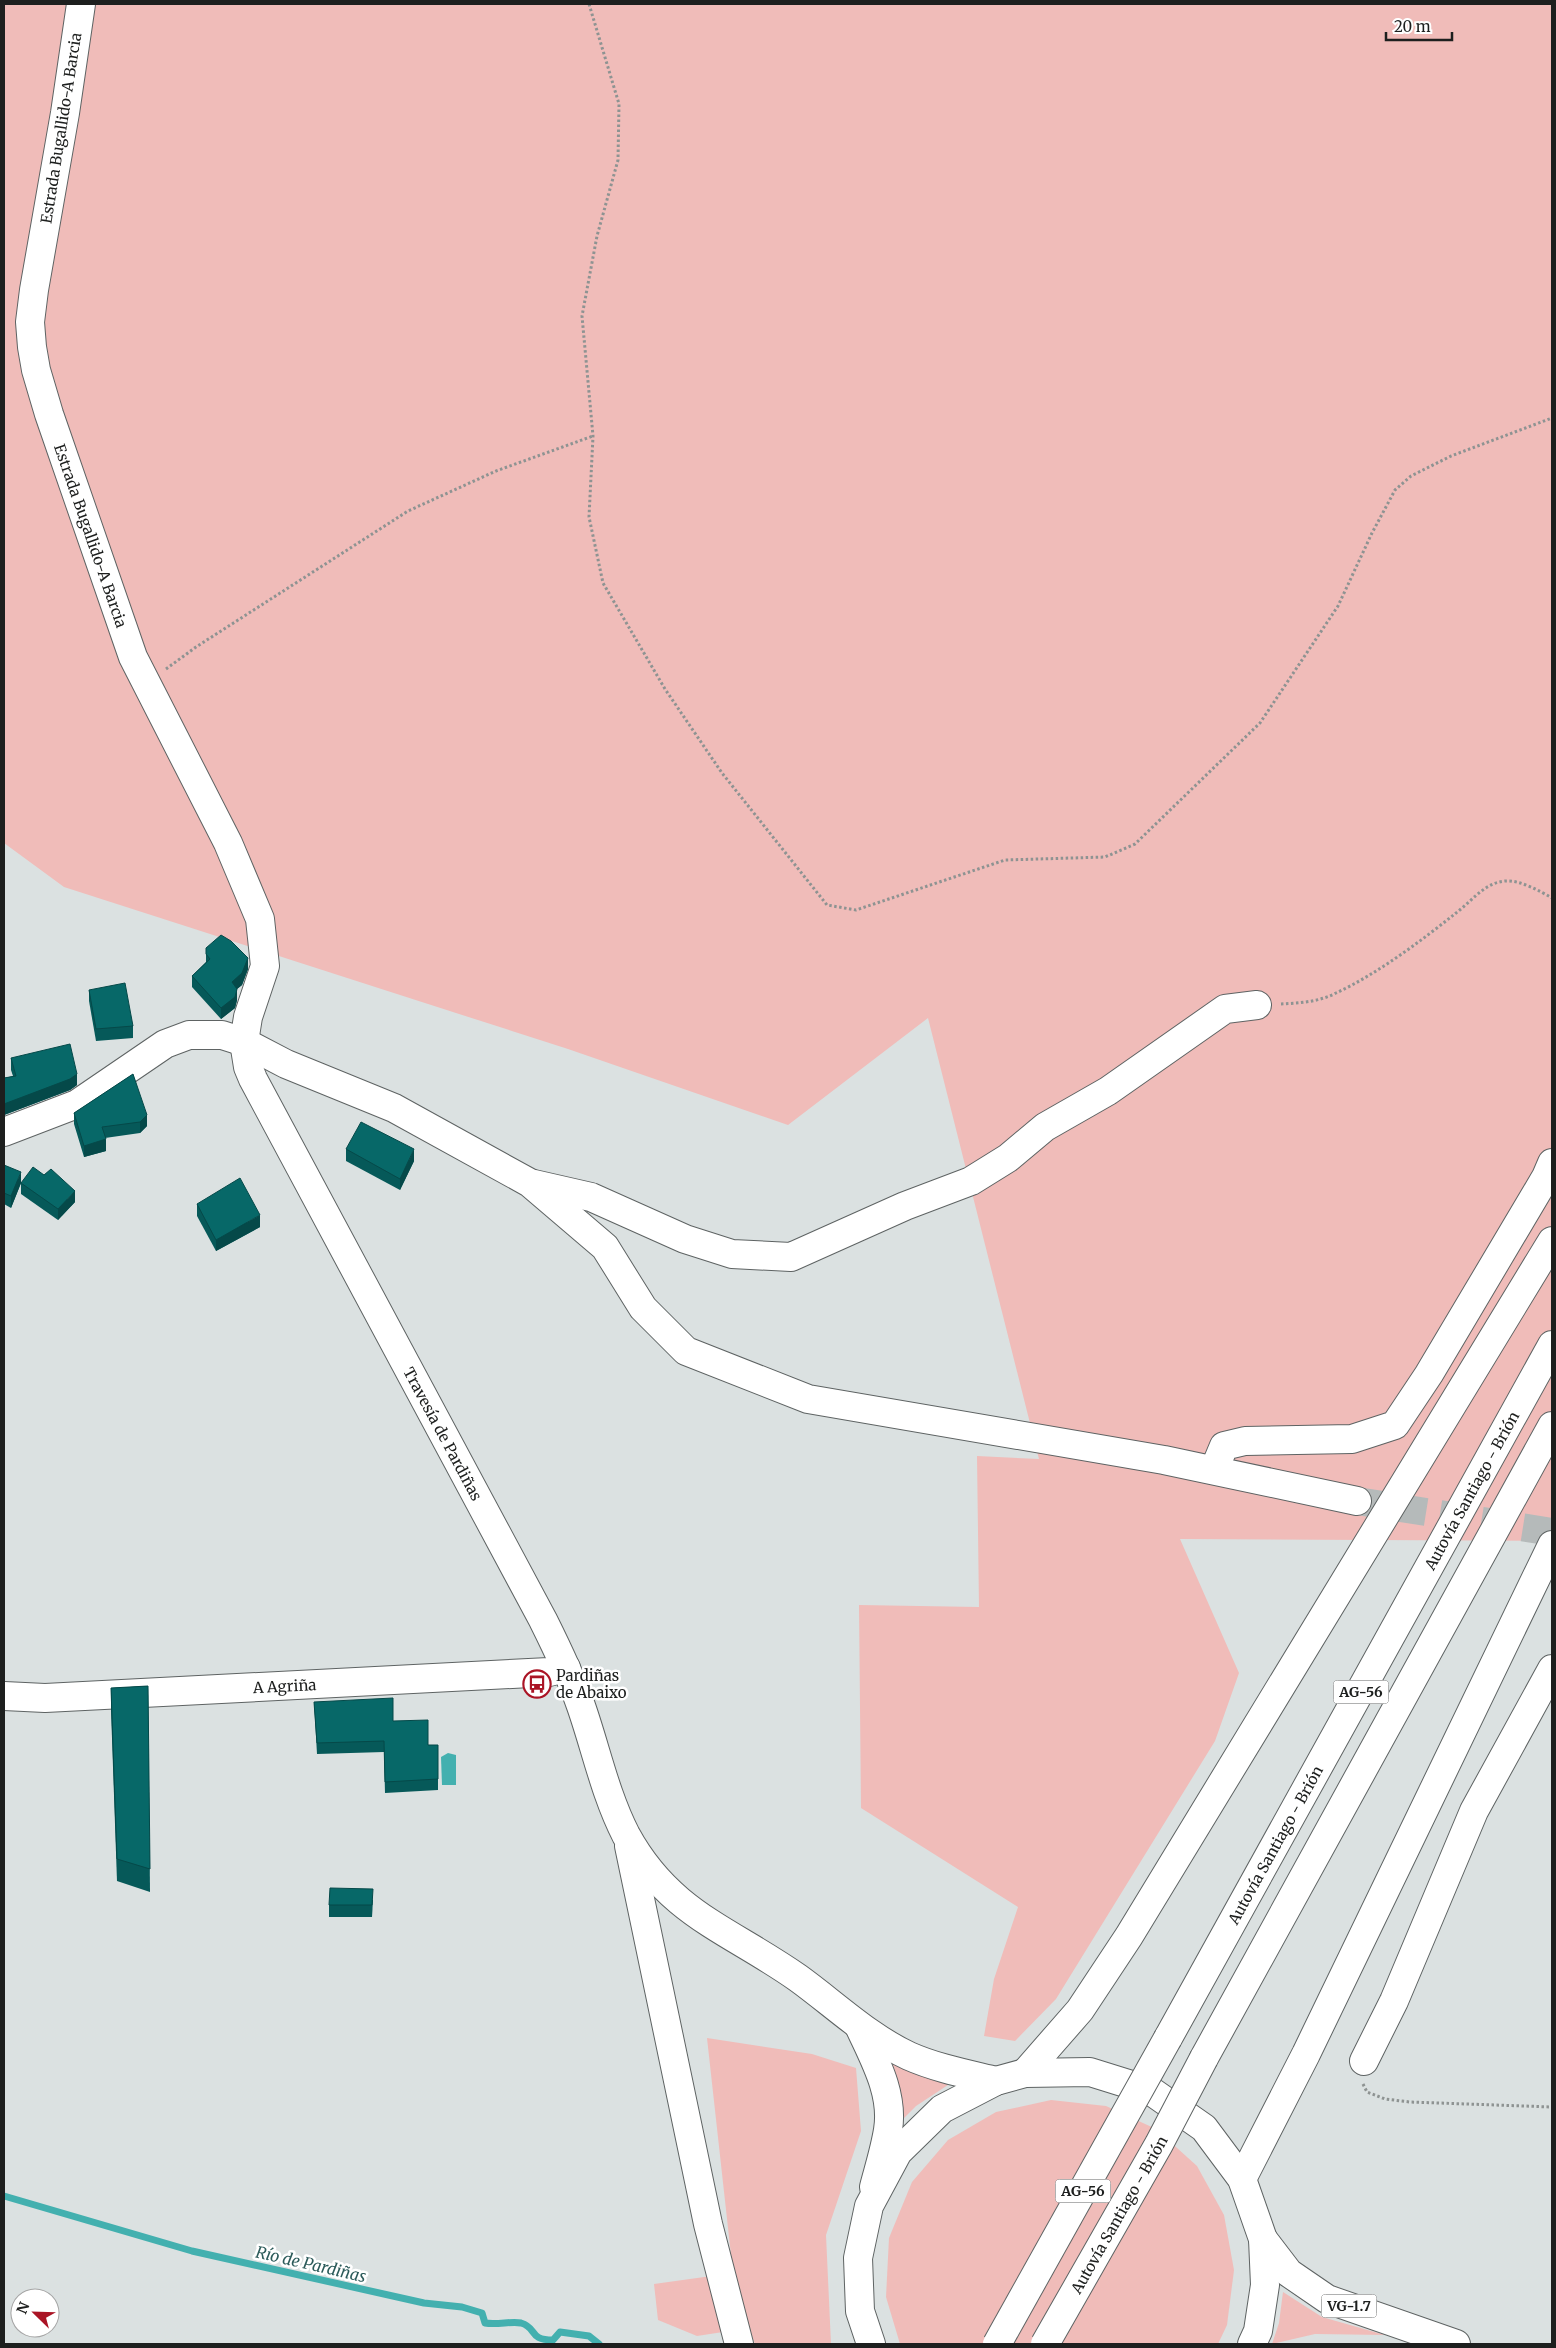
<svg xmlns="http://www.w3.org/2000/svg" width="1556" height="2348" font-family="Merriweather,serif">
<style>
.green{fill:#f0bcb9}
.water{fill:#43b0af}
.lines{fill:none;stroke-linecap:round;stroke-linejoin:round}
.stream{stroke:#43b0af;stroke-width:7}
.minor-tunnel{stroke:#b5baba;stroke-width:28;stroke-dasharray:28 14;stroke-linecap:butt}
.minor-casing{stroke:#5e6363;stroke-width:30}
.highway-casing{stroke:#5e6363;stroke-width:30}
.path{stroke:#8e9392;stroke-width:3;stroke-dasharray:2.5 2.5;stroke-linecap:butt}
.minor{stroke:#fff;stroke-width:28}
.highway{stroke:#fff;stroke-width:28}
.highway-bridge-casing{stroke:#5e6363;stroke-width:30;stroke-linecap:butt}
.highway-bridge{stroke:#fff;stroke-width:28}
.wall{fill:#065959}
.shaded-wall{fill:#054949}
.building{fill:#076868;stroke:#054949}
.labels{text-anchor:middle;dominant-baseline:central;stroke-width:5;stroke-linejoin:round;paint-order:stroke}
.shield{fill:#fff;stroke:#616262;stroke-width:1}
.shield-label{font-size:14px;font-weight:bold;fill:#1d1f1e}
.street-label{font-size:15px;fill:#1d1f1e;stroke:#fff}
.poi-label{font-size:15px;fill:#1d1f1e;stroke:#fff;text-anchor:start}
.water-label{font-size:16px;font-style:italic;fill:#2c5b5a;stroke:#fff}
</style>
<rect width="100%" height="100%" fill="#dbe1e1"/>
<!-- green -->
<g class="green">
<path d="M 4,4 L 1552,4 L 1552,1541 L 1180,1539 L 1239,1673 L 1215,1741 L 1056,1999 L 1015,2041 L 984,2036 L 994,1979 L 1018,1907 L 861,1808 L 859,1605 L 979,1607 L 977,1456 L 1039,1459 L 928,1018 L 788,1125 L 568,1049 L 64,887 L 4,843 Z"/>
<path d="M 707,2038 L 812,2054 L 856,2068 L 861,2131 L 826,2235 L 831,2344 L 755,2344 L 749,2328 L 697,2336 L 658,2320 L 654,2284 L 733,2273 Z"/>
<path d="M 881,2050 L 954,2081 L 916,2106 L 902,2120 Z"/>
<path d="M 1051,2100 L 1106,2106 L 1156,2129 L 1197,2166 L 1224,2215 L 1234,2270 L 1227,2325 L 1218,2344 L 900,2344 L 886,2297 L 889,2238 L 912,2182 L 948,2140 L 996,2112 Z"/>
<path d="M 1283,2292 L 1322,2317 L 1385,2335 L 1315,2334 L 1272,2344 L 1279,2323 Z"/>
</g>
<!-- water -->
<path class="water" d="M 448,1753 L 456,1755 L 456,1785 L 442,1785 L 441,1757 Z"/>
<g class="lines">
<!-- stream -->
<path class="stream" d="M 4,2196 L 192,2251 L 424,2303 L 462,2307 L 482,2313 L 485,2323 C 497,2325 512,2321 521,2323 C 538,2328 528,2340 553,2340 L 560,2332 L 589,2336 L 599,2344"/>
<!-- minor-tunnel -->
<path class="minor-tunnel" d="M 1357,1501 L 1552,1532"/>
<!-- minor casing -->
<g class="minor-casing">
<g id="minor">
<path id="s1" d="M 81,4 L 65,113 L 34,290 L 30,322 L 32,347 L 36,370 L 49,414 L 133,657 L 228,843 L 260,919 L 265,966 L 248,1017 L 244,1042 L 248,1067 L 253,1079 L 543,1620 C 557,1648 571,1677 581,1706 C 596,1749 605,1794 626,1835 C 669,1914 730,1930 798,1978 C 834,2004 868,2037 909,2056 C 936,2068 967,2074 996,2081"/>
<path d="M 4,1132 L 77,1104 L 165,1044 L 189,1035 L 222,1035 L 244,1042 L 286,1064 L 394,1108 L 530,1183 L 605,1247 L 643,1308 L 686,1351 L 808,1399 L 1164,1460 L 1357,1501"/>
<path d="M 534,1184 L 591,1197 L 685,1239 L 732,1254 L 791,1257 L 905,1206 L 971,1181 L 1008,1158 L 1045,1127 L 1108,1091 L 1225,1009 L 1257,1005"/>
<path d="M 1214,1470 L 1224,1446 L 1245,1441 L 1352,1439 L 1395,1425 L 1429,1374 L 1546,1177 L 1552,1163"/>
<path id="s2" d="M 4,1696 L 45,1698 L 549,1672 L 566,1668"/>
<path d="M 629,1846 L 708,2224 L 739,2344"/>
<path d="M 859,2026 C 874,2059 894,2093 888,2130 C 885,2149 879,2168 874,2187"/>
<path d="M 1364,2061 L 1394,2001 L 1474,1811 L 1552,1669"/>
</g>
</g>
<!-- highway casing -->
<g class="highway-casing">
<g id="highway">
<path id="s3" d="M 1168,2038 L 1552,1345"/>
<path d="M 1204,2058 L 1552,1426"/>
<path d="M 1025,2073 L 1080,2010 L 1129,1936 L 1552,1241"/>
<path d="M 1242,2179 L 1306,2054 L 1552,1545"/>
<path d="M 1263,2239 L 1289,2273 L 1327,2299 L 1456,2344"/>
<path d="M 871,2344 L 860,2311 L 858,2258 L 869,2206 L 898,2152 L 942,2109 L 996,2081 L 1025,2073 L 1090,2072 L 1151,2091 L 1204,2128 L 1242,2179 L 1263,2239 L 1265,2285 L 1258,2331 L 1252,2344"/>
</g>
</g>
<!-- path -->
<g class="path">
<path d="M 589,4 L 619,104 L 618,160 L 597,236 L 582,316 L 593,436 L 589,517 L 603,583 L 665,689 L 722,773 L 827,905 L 856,910 L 1005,860 L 1105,857 L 1135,844 L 1260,723 L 1338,606 L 1372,533 L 1395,490 L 1411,476 L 1451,456 L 1552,418"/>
<path d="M 166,669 L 196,647 L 408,511 L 496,471 L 593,436"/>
<path d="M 1281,1004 C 1299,1003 1319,1002 1336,993 C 1377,974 1421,941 1456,913 C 1472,901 1485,882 1506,881 C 1520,880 1540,891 1552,898"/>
<path d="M 1363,2084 L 1367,2092 L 1385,2099 L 1410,2102 L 1552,2107"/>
</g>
<!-- minor -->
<use href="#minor" class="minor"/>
<!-- highway -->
<use href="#highway" class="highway"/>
<!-- highway-bridge casing -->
<g class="highway-bridge-casing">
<g id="highway-bridge">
<path d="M 997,2344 L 1168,2038"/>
<path id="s4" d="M 1045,2344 L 1159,2144 L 1204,2058"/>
</g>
</g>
<!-- highway-bridge -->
<use href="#highway-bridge" class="highway-bridge"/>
</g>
<!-- wall -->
<g class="wall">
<path d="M 206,948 L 248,969 L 242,985 L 237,989 L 237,1000 L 235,1008 L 221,1019 L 192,987 L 192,976 L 206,962 Z"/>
<path d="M 89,990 L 133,1026 L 133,1038 L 96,1041 L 89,1001 Z"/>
<path d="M 11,1058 L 77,1085 L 70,1090 L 4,1115 L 4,1078 L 13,1076 L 11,1070 Z"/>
<path d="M 133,1074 L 147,1126 L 140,1133 L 105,1138 L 106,1151 L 84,1157 L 74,1124 L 74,1113 Z"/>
<path d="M 346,1149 L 414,1161 L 400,1190 L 346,1161 Z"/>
<path d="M 4,1165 L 21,1183 L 11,1208 L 4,1204 Z"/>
<path d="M 21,1183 L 75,1202 L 58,1220 L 21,1194 Z"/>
<path d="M 197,1204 L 260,1227 L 216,1251 L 197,1216 Z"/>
<path d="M 148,1686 L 150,1892 L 117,1881 L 111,1710 L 111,1688 Z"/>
<path d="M 314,1702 L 393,1721 L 428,1745 L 438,1745 L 438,1790 L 385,1793 L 384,1752 L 317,1754 Z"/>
<path d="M 373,1900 L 372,1917 L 329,1917 L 329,1905 Z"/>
</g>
<!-- shaded-wall -->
<g class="shaded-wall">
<path d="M 248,958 L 248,969 L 242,985 L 237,989 L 237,1000 L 235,1008 L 221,1019 L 221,1008 L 232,982 Z"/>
<path d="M 77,1074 L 77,1085 L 70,1090 L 4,1115 L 4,1104 Z"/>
<path d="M 147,1115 L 147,1126 L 140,1133 L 140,1122 Z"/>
<path d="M 106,1139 L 106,1151 L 84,1157 L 84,1146 Z"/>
<path d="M 414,1149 L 414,1161 L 400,1190 L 400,1179 Z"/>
<path d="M 21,1172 L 21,1183 L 11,1208 L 11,1196 Z"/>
<path d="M 75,1191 L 75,1202 L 58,1220 L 58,1209 Z"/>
<path d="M 260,1215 L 260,1227 L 216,1251 L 216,1240 Z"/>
</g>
<!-- building -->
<g class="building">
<path d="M 221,935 L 231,941 L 248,958 L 242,973 L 232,982 L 237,989 L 235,997 L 221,1008 L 192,976 L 210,959 L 206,954 L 206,948 Z"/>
<path d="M 125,983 L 133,1026 L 96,1029 L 89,990 Z"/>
<path d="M 70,1044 L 77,1074 L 70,1079 L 4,1104 L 4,1078 L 16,1076 L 11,1058 Z"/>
<path d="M 133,1074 L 147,1115 L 140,1122 L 102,1127 L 106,1139 L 84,1146 L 74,1113 Z"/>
<path d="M 361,1122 L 414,1149 L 400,1179 L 346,1149 Z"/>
<path d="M 4,1165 L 21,1172 L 11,1196 L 4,1193 Z"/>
<path d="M 33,1167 L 44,1175 L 51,1169 L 75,1191 L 58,1209 L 21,1183 Z"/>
<path d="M 240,1178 L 260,1215 L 216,1240 L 197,1204 Z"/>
<path d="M 148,1686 L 150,1869 L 117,1859 L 111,1688 Z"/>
<path d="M 393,1698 L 393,1721 L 428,1720 L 428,1745 L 438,1745 L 438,1779 L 385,1782 L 384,1741 L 317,1743 L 314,1702 Z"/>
<path d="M 330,1888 L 373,1889 L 372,1905 L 329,1905 Z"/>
</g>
<!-- icons -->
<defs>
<g id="bus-ring" transform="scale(1.4375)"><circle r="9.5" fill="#fff" stroke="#aa1425" stroke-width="1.5"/><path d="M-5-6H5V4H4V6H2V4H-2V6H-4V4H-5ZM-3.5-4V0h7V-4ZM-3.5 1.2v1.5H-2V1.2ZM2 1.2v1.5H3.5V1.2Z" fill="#aa1425"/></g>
</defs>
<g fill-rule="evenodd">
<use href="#bus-ring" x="537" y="1684"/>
</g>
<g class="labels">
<!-- shield labels -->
<g class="shield">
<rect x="1333.5" y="1680.5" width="55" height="23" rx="4"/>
<rect x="1055.5" y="2179.5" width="55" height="23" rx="4"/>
<rect x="1321.5" y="2294.5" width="55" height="23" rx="4"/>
</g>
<g class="shield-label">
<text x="1361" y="1692">AG-56</text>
<text x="1083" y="2191">AG-56</text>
<text x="1349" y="2306">VG-1.7</text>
</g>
<!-- street labels -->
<g class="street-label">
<text transform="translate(61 128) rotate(-81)">Estrada Bugallido-A Barcia</text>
<text stroke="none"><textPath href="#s1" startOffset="545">Estrada Bugallido-A Barcia</textPath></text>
<text stroke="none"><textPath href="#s1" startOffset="1532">Travesía de Pardiñas</textPath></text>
<text stroke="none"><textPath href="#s3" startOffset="626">Autovía Santiago - Brión</textPath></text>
<text stroke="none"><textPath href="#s2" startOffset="281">A Agriña</textPath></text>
<text stroke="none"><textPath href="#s3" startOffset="221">Autovía Santiago - Brión</textPath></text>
<text stroke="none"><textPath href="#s4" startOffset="149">Autovía Santiago - Brión</textPath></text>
</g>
<!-- poi labels -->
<g class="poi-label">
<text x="556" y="1675">Pardiñas<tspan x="556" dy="17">de Abaixo</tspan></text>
</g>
<!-- water labels -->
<g class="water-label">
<text transform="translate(311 2264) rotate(13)">Río de Pardiñas</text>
</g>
</g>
<!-- border -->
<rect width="1556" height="2348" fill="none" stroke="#1d1f1e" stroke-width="10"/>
<!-- north arrow -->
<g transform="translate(35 2313) rotate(293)"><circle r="24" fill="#ffffff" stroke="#a5a5a5"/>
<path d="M0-4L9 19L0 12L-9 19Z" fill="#aa1425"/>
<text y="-8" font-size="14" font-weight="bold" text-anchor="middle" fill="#1d1f1e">N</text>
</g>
<!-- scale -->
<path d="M1386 32v8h66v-8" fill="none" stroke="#1d1f1e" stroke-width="2.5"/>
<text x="1394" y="32" font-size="15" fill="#1d1f1e" stroke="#ffffff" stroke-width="4" paint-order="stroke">20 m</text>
</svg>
